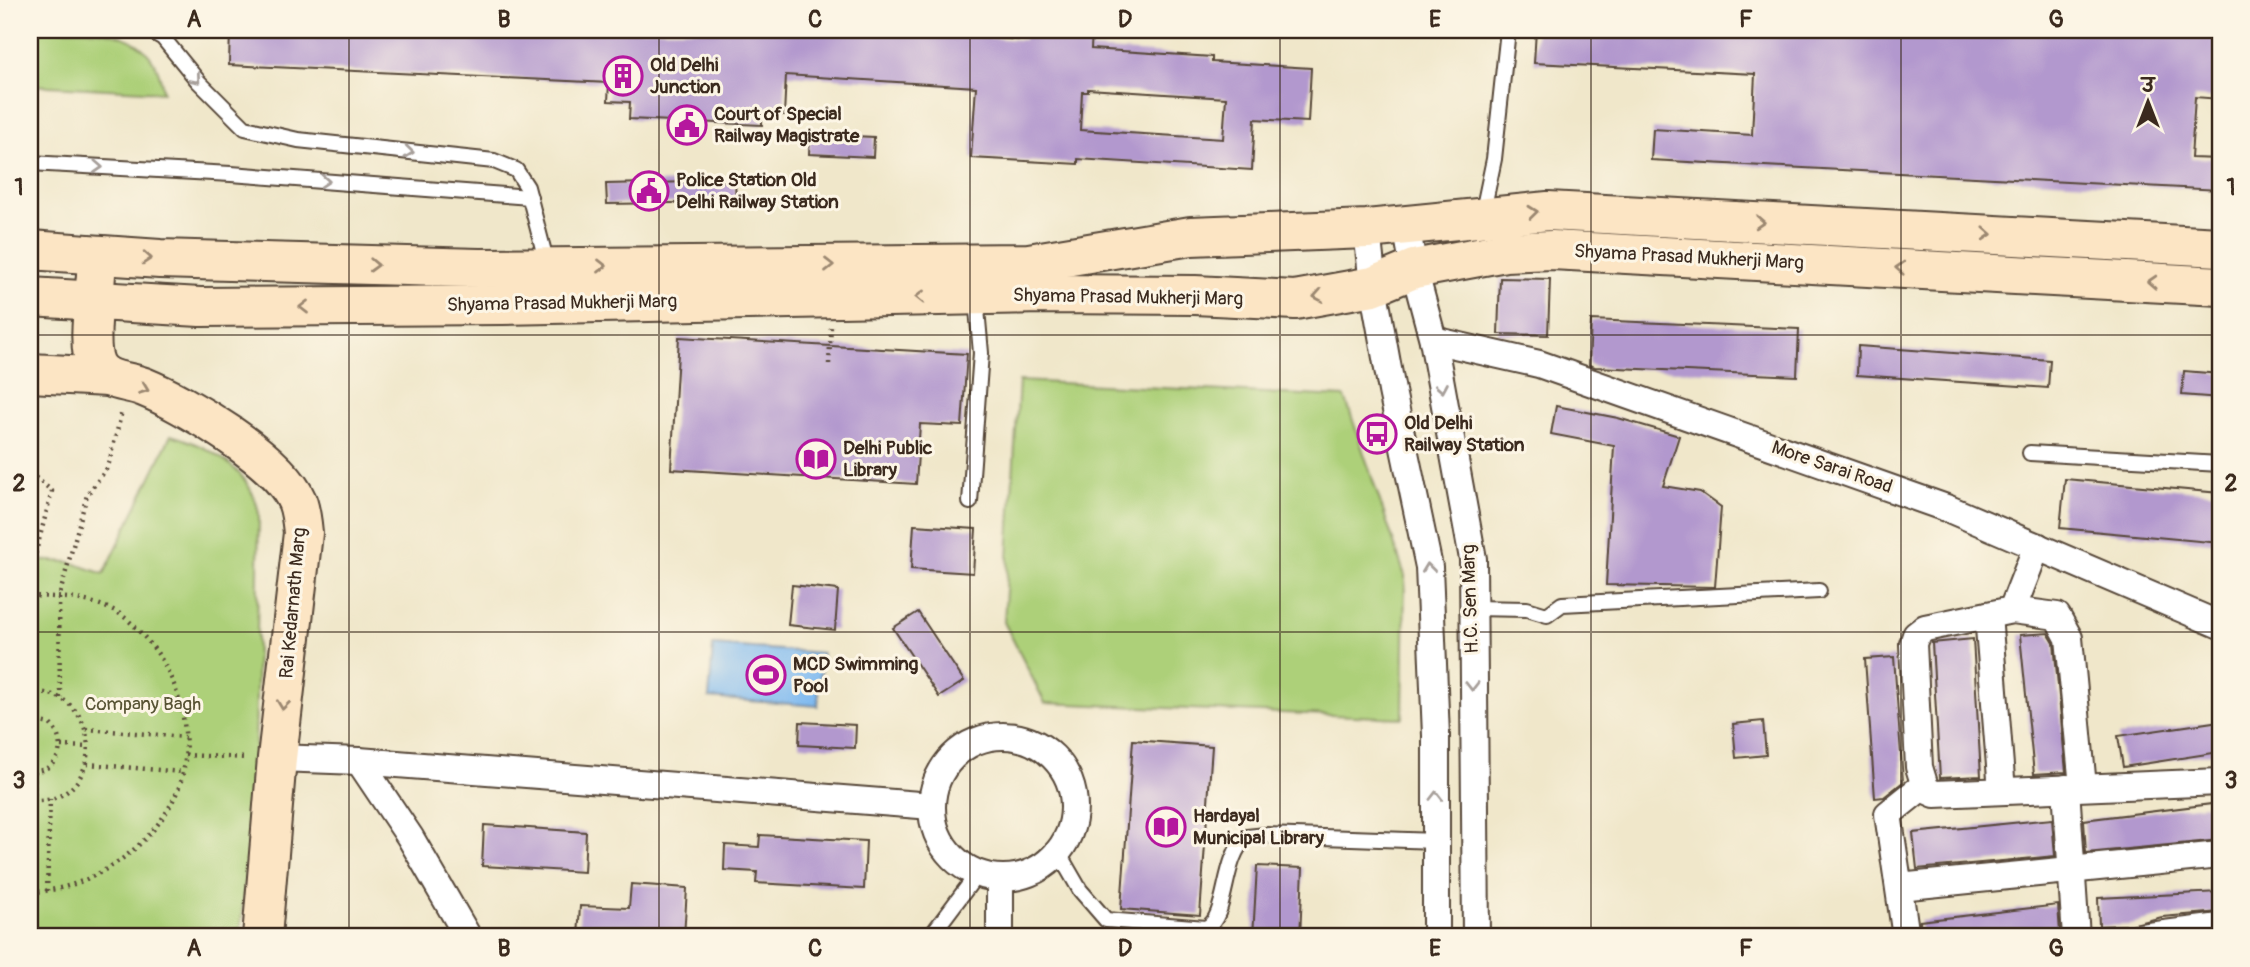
<svg xmlns="http://www.w3.org/2000/svg" width="2250" height="967" font-family="Pangolin,'Playpen Sans Deva',sans-serif">
<style>
.green{fill:#add079;stroke:#747d4c;stroke-width:2}
.water{fill:#7eb9f0;stroke:#5c7287;stroke-width:2}
.building{fill:#b298ce;fill-rule:evenodd}
.lines{fill:none;stroke-linecap:round;stroke-linejoin:round}
.lane-casing{stroke:#564638;stroke-width:18}
.street-casing{stroke:#564638;stroke-width:30}
.secondary-casing{stroke:#564638;stroke-width:42}
.path{stroke:#564638;stroke-width:4.5;stroke-dasharray:2 5;stroke-linecap:butt}
.lane{stroke:#fff;stroke-width:14}
.street{stroke:#fff;stroke-width:26}
.secondary{stroke:#fce5c4;stroke-width:38}
.oneway{stroke:#a79f9a}
.oneway2{stroke:#9c8871}
.grid{fill:none;stroke:#3b2a1e;stroke-width:2;stroke-opacity:0.55}
.labels{text-anchor:middle;dominant-baseline:central;stroke-width:6;stroke-linejoin:round;paint-order:stroke}
.poi-label{font-size:19px;font-weight:bold;fill:#3b2a1e;stroke:#fcf5e5;text-anchor:start}
.street-label{font-size:19px;fill:#3b2a1e;stroke:#fcf5e5}
.park-label{font-size:19px;fill:#585435;stroke:#fcf5e5}
.neatline{fill:none;stroke:#3b2a1e;stroke-width:2.5}
.grid-label{font-size:23px;text-anchor:middle;font-weight:bold;fill:#3b2a1e}
</style>
<rect width="100%" height="100%" fill="#fcf5e5"/>
<filter id="ink" filterUnits="userSpaceOnUse"><feTurbulence type="fractalNoise" baseFrequency=".0143" numOctaves="2"/><feDisplacementMap in="SourceGraphic" scale="14" xChannelSelector="R" yChannelSelector="G"/><feConvolveMatrix kernelMatrix="1 2 1 2 8 2 1 2 1" color-interpolation-filters="sRGB"/></filter>
<filter id="wash" filterUnits="userSpaceOnUse"><feTurbulence type="fractalNoise" baseFrequency=".00686" numOctaves="4" result="noise"/><feDisplacementMap in="SourceGraphic" scale="28" xChannelSelector="R" yChannelSelector="G"/><feGaussianBlur stdDeviation="1.57" result="paint"/><feColorMatrix in="noise" values="0 0 0 0 0 0 0 0 0 0 0 0 0 0 0 0 0 1.4 0 .05"/><feComposite in="paint" operator="in"/></filter>
<g filter="url(#wash)">
<rect width="100%" height="100%" fill="#f0e7ca"/>
<!-- green -->
<g class="green">
<path d="M 30,30 C 84,30 155,20 163,92 L 30,85 Z"/>
<path d="M 1019,381 L 1345,397 L 1405,576 L 1403,718 L 1045,703 L 1004,622 Z"/>
<path d="M 171,435 C 211,447 251,469 259,514 L 255,759 L 240,937 L 30,937 L 30,560 L 70,562 L 104,574 Z"/>
</g>
<!-- water -->
<path class="water" d="M 713,645 L 822,653 L 818,706 L 709,698 Z"/>
<g id="blocks">
<!-- building -->
<g class="building">
<path d="M 230,30 L 858,30 L 1024,40 L 1025,30 L 1092,31 L 1091,49 L 1212,57 L 1212,62 L 1311,68 L 1308,122 L 1255,119 L 1252,170 L 1078,159 L 1078,164 L 971,158 L 976,87 L 786,75 L 784,115 L 762,113 L 762,125 L 629,119 L 630,102 L 608,101 L 609,83 L 229,65 ZM 1088,89 L 1226,98 L 1223,139 L 1080,130 L 1082,92 L 1088,92 Z"/>
<path d="M 1536,30 L 2097,30 L 2220,36 L 2220,99 L 2195,97 L 2191,158 L 2220,159 L 2220,190 L 1651,160 L 1653,129 L 1752,135 L 1755,74 L 1534,63 Z"/>
<path d="M 810,134 L 874,137 L 873,157 L 809,154 Z"/>
<path d="M 735,181 L 736,202 L 607,204 L 606,184 Z"/>
<path d="M 1500,278 L 1550,279 L 1548,335 L 1498,334 Z"/>
<path d="M 1591,320 L 1799,329 L 1797,376 L 1595,367 L 1589,365 Z"/>
<path d="M 679,337 L 967,354 L 962,426 L 920,424 L 916,484 L 671,469 Z"/>
<path d="M 1858,346 L 2050,360 L 2048,388 L 1857,375 Z"/>
<path d="M 2184,371 L 2220,374 L 2220,398 L 2182,395 Z"/>
<path d="M 1556,406 L 1618,418 L 1679,436 L 1663,486 L 1700,492 L 1721,507 L 1715,587 L 1606,585 L 1614,446 L 1551,434 Z"/>
<path d="M 2065,479 L 2220,493 L 2220,543 L 2060,528 Z"/>
<path d="M 914,525 L 976,529 L 973,573 L 911,569 Z"/>
<path d="M 792,585 L 838,590 L 835,630 L 788,625 Z"/>
<path d="M 918,612 L 964,681 L 939,697 L 893,628 Z"/>
<path d="M 2048,633 L 2054,643 L 2066,772 L 2034,774 L 2020,635 Z"/>
<path d="M 1973,639 L 1981,776 L 1940,778 L 1932,643 Z"/>
<path d="M 1894,657 L 1903,782 L 1884,797 L 1875,798 L 1865,659 Z"/>
<path d="M 1763,721 L 1766,755 L 1736,758 L 1733,724 Z"/>
<path d="M 2220,721 L 2220,752 L 2123,767 L 2118,736 Z"/>
<path d="M 800,722 L 856,725 L 855,748 L 799,745 Z"/>
<path d="M 1133,740 L 1212,746 L 1200,915 L 1121,909 Z"/>
<path d="M 2220,803 L 2220,840 L 2086,853 L 2084,820 Z"/>
<path d="M 2052,819 L 2055,856 L 1917,869 L 1913,833 Z"/>
<path d="M 484,825 L 586,832 L 584,872 L 482,866 Z"/>
<path d="M 760,835 L 866,841 L 864,889 L 756,883 L 757,872 L 724,870 L 725,845 L 759,847 Z"/>
<path d="M 1257,866 L 1303,868 L 1300,937 L 1253,937 Z"/>
<path d="M 631,884 L 687,888 L 684,937 L 578,937 L 580,906 L 629,908 Z"/>
<path d="M 2220,892 L 2220,912 L 2162,917 L 2131,925 L 2099,926 L 2098,898 Z"/>
<path d="M 2058,905 L 2060,933 L 2002,937 L 1999,933 L 1921,937 L 1920,921 Z"/>
</g>
</g>
</g>
<g filter="url(#ink)">
<use href="#blocks" fill-opacity="0" stroke="#564638" stroke-width="2"/>
<g class="lines">
<!-- lane casing -->
<g class="lane-casing">
<g id="lane">
<path d="M 149,30 L 163,38 L 198,81 L 245,128 L 298,140 L 494,161 L 516,170 L 527,187 L 547,264"/>
<path d="M 30,163 L 231,174 L 530,197"/>
<path d="M 1482,216 L 1494,159 L 1508,30"/>
<path d="M 2030,453 L 2220,464"/>
<path d="M 970,502 L 981,353 L 976,298"/>
<path d="M 1472,608 L 1527,609 L 1547,615 L 1562,604 L 1819,591"/>
<path d="M 1058,852 L 1080,890 L 1106,920 L 1206,928 C 1229,916 1221,858 1247,837 L 1266,835 L 1436,841"/>
<path d="M 930,937 L 978,873"/>
</g>
</g>
<!-- street casing -->
<g class="street-casing">
<g id="street">
<path d="M 1406,225 L 1414,269 L 1433,340 L 1473,559 L 1476,937"/>
<path d="M 1367,229 L 1373,286 L 1392,391 L 1429,567 L 1436,736 L 1436,937"/>
<path d="M 1433,340 L 1539,364 L 1949,509 L 2220,625"/>
<path d="M 2037,546 L 2012,610 L 1925,628 L 1916,635 L 1913,644 L 1919,767 L 1926,790 L 1935,794 L 2220,782"/>
<path d="M 2012,610 L 2057,616 L 2069,638 L 2083,787"/>
<path d="M 1988,615 L 2002,791"/>
<circle cx="1003" cy="807" r="71"/>
<path d="M 277,758 L 359,761 L 932,806"/>
<path d="M 359,761 L 410,837 L 468,937"/>
<path d="M 2066,788 L 2076,937"/>
<path d="M 1909,886 L 2220,855"/>
<path d="M 1000,937 L 1000,878"/>
<path d="M 1906,937 L 1888,814 L 1923,786"/>
<path d="M 2141,937 L 2220,927"/>
</g>
</g>
<!-- secondary casing -->
<g class="secondary-casing">
<g id="secondary">
<path d="M 30,250 L 160,259 L 479,268 L 1029,263 L 1191,236 L 1367,229 L 1548,211 L 2220,247"/>
<path d="M 96,274 C 95,297 86,346 96,365 C 105,383 128,380 144,387 C 186,404 279,459 297,501 C 301,511 302,523 303,533 L 277,758 L 262,937"/>
<path d="M 30,297 L 200,307 L 502,305 L 1042,294 L 1195,295 L 1295,300 L 1373,286 L 1414,269 L 1505,252 L 1552,250 L 2220,286"/>
<path d="M 30,373 L 108,377"/>
</g>
</g>
<!-- path -->
<g class="path">
<path d="M 829,364 L 831,326"/>
<path d="M 30,473 L 52,491 L 30,574"/>
<path d="M 30,596 C 56,597 83,597 108,608 C 126,614 140,632 152,646 C 182,683 196,748 177,792 C 153,848 89,891 30,892"/>
<path d="M 30,692 C 106,688 108,806 30,801"/>
<path d="M 60,698 L 59,597 L 87,495 L 108,467 L 122,411"/>
<path d="M 30,720 L 50,724 C 69,743 59,773 30,771"/>
<path d="M 35,720 L 36,692"/>
<path d="M 86,729 L 185,737"/>
<path d="M 61,746 L 89,747"/>
<path d="M 185,755 L 247,758"/>
<path d="M 87,764 L 183,772"/>
<path d="M 34,772 L 34,801"/>
<path d="M 47,891 L 50,799"/>
<path d="M 30,934 L 32,937"/>
</g>
<!-- lane -->
<use href="#lane" class="lane"/>
<!-- street -->
<use href="#street" class="street"/>
<!-- secondary -->
<use href="#secondary" class="secondary"/>
</g>
<!-- one-way arrows -->
<defs><path id="oneway-chevron" d="M-2-3.5L2.5 0L-2 3.5" fill="none" stroke-width="1.6" stroke-linecap="round" stroke-linejoin="round" transform="scale(1.75)"/></defs>
<g class="oneway">
<use href="#oneway-chevron" transform="translate(196 79) rotate(49)"/>
<use href="#oneway-chevron" transform="translate(409 152) rotate(6)"/>
<use href="#oneway-chevron" transform="translate(98 167) rotate(3)"/>
<use href="#oneway-chevron" transform="translate(325 181) rotate(4)"/>
<use href="#oneway-chevron" transform="translate(1442 388) rotate(80)"/>
<use href="#oneway-chevron" transform="translate(1428 568) rotate(-97)"/>
<use href="#oneway-chevron" transform="translate(1472 686) rotate(90)"/>
<use href="#oneway-chevron" transform="translate(1436 796) rotate(-90)"/>
</g>
<g class="oneway2">
<use href="#oneway-chevron" transform="translate(1533 212) rotate(-6)"/>
<use href="#oneway-chevron" transform="translate(1760 222) rotate(3)"/>
<use href="#oneway-chevron" transform="translate(1987 234) rotate(3)"/>
<use href="#oneway-chevron" transform="translate(147 258) rotate(4)"/>
<use href="#oneway-chevron" transform="translate(374 265) rotate(2)"/>
<use href="#oneway-chevron" transform="translate(829 265)"/>
<use href="#oneway-chevron" transform="translate(602 266)"/>
<use href="#oneway-chevron" transform="translate(1900 268) rotate(-177)"/>
<use href="#oneway-chevron" transform="translate(2152 282) rotate(-177)"/>
<use href="#oneway-chevron" transform="translate(1318 296) rotate(170)"/>
<use href="#oneway-chevron" transform="translate(920 297) rotate(180)"/>
<use href="#oneway-chevron" transform="translate(304 307) rotate(180)"/>
<use href="#oneway-chevron" transform="translate(144 389) rotate(21)"/>
<use href="#oneway-chevron" transform="translate(283 705) rotate(97)"/>
</g>
</g>
<!-- grid -->
<path class="grid" d="M 349,30 L 349,937M 659,30 L 659,937M 970,30 L 970,937M 1280,30 L 1280,937M 1591,30 L 1591,937M 1901,30 L 1901,937M 30,335 L 2220,335M 30,632 L 2220,632"/>
<!-- icons -->
<defs>
<g id="building-ring" transform="scale(2.0125)"><circle r="9.5" fill="#fcf5e5" stroke="#b5179e" stroke-width="1.5"/><path d="M-4-6H4V6H1V3H-1V6H-4ZM-2.5-4.3h1.7v1.8h-1.7ZM.8-4.3h1.7v1.8H.8ZM-2.5-1h1.7V.8h-1.7ZM.8-1h1.7V.8H.8Z" fill="#b5179e"/></g>
<g id="civic-ring" transform="scale(2.0125)"><circle r="9.5" fill="#fcf5e5" stroke="#b5179e" stroke-width="1.5"/><path d="M-.6-6.5H3V-4.5H.6V-3L4-1V1h2V6H-6V1h2V-1L-.6-3ZM-1.2 2.5V6h2.4V2.5Z" fill="#b5179e"/></g>
<g id="bus-ring" transform="scale(2.0125)"><circle r="9.5" fill="#fcf5e5" stroke="#b5179e" stroke-width="1.5"/><path d="M-5-6H5V4H4V6H2V4H-2V6H-4V4H-5ZM-3.5-4V0h7V-4ZM-3.5 1.2v1.5H-2V1.2ZM2 1.2v1.5H3.5V1.2Z" fill="#b5179e"/></g>
<g id="library-ring" transform="scale(2.0125)"><circle r="9.5" fill="#fcf5e5" stroke="#b5179e" stroke-width="1.5"/><path d="M-6-4Q-3-5.5-.7-3.5V5Q-3 3-6 4ZM6-4Q3-5.5 .7-3.5V5Q3 3 6 4Z" fill="#b5179e"/></g>
<g id="stadium-ring" transform="scale(2.0125)"><circle r="9.5" fill="#fcf5e5" stroke="#b5179e" stroke-width="1.5"/><path d="M0-5a6.5 5 0 1 0 0 10a6.5 5 0 1 0 0-10ZM-3.5-1.8h7v3.6h-7Z" fill="#b5179e"/></g>
</defs>
<g fill-rule="evenodd">
<use href="#building-ring" x="623" y="76"/>
<use href="#civic-ring" x="687" y="125"/>
<use href="#civic-ring" x="649" y="191"/>
<use href="#bus-ring" x="1377" y="434"/>
<use href="#library-ring" x="816" y="459"/>
<use href="#stadium-ring" x="766" y="675"/>
<use href="#library-ring" x="1166" y="827"/>
</g>
<g class="labels">
<!-- poi labels -->
<g class="poi-label">
<text x="650" y="65">Old Delhi<tspan x="650" dy="22">Junction</tspan></text>
<text x="714" y="114">Court of Special<tspan x="714" dy="22">Railway Magistrate</tspan></text>
<text x="676" y="180">Police Station Old<tspan x="676" dy="22">Delhi Railway Station</tspan></text>
<text x="1404" y="423">Old Delhi<tspan x="1404" dy="22">Railway Station</tspan></text>
<text x="843" y="448">Delhi Public<tspan x="843" dy="22">Library</tspan></text>
<text x="793" y="664">MCD Swimming<tspan x="793" dy="22">Pool</tspan></text>
<text x="1193" y="816">Hardayal<tspan x="1193" dy="22">Municipal Library</tspan></text>
</g>
<!-- street labels -->
<g class="street-label">
<text transform="translate(1689 257) rotate(3)">Shyama Prasad Mukherji Marg</text>
<text transform="translate(1128 297) rotate(1)">Shyama Prasad Mukherji Marg</text>
<text transform="translate(562 303) rotate(-1)">Shyama Prasad Mukherji Marg</text>
<text transform="translate(1832 467) rotate(19)">More Sarai Road</text>
<text transform="translate(1470 599) rotate(-92)">H.C. Sen Marg</text>
<text transform="translate(293 603) rotate(-85)">Rai Kedarnath Marg</text>
</g>
<!-- park labels -->
<g class="park-label">
<text x="143" y="704">Company Bagh</text>
</g>
</g>
<!-- margin -->
<rect width="2250" height="967" fill="none" stroke="#fcf5e5" stroke-width="77"/>
<!-- north arrow -->
<g transform="translate(2148 102)" stroke="#fcf5e5" stroke-width="5" paint-order="stroke">
<path d="M0-5L12 26L0 18L-12 26Z" fill="#3b2a1e"/>
<text y="-10" font-size="19" font-weight="bold" text-anchor="middle" fill="#3b2a1e">उ</text>
</g>
<rect x="38" y="38" width="2174" height="890" class="neatline"/>
<g class="grid-label">
<text x="194" y="27">A</text>
<text x="504" y="27">B</text>
<text x="815" y="27">C</text>
<text x="1125" y="27">D</text>
<text x="1435" y="27">E</text>
<text x="1746" y="27">F</text>
<text x="2056" y="27">G</text>
<text x="19" y="195">1</text>
<text x="2231" y="195">1</text>
<text x="19" y="491">2</text>
<text x="2231" y="491">2</text>
<text x="19" y="788">3</text>
<text x="2231" y="788">3</text>
<text x="194" y="956">A</text>
<text x="504" y="956">B</text>
<text x="815" y="956">C</text>
<text x="1125" y="956">D</text>
<text x="1435" y="956">E</text>
<text x="1746" y="956">F</text>
<text x="2056" y="956">G</text>
</g>
</svg>
